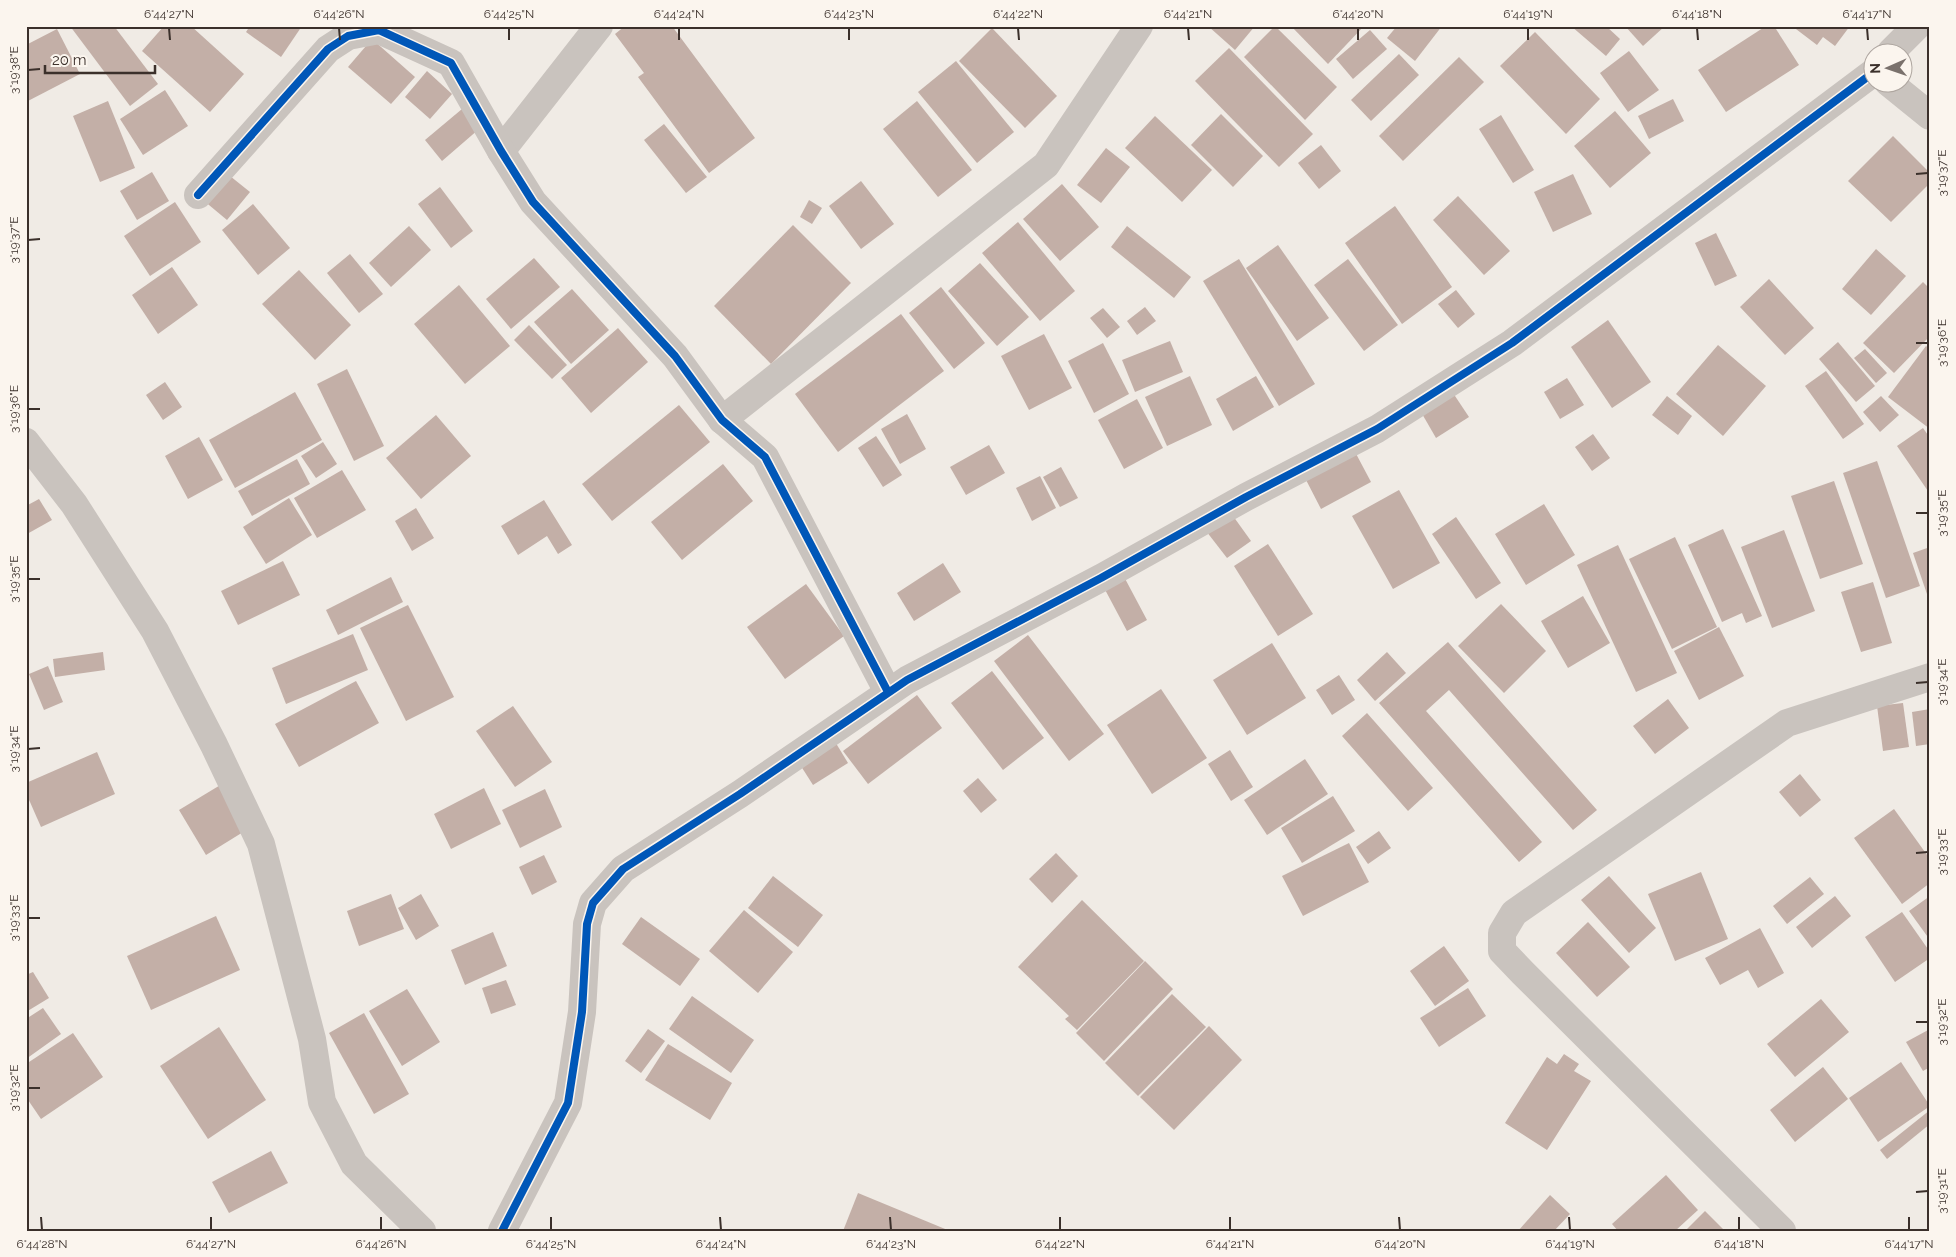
<svg xmlns="http://www.w3.org/2000/svg" width="1956" height="1257" font-family="Raleway,sans-serif">
<style>
.building{fill:#c3afa7}
.lines{fill:none;stroke-linecap:round;stroke-linejoin:round}
.street{stroke:#c9c3be;stroke-width:28}
.cycleway-casing{stroke:#fbf5ee;stroke-width:11}
.cycleway{stroke:#0057b8;stroke-width:8}
.ticks{fill:none;stroke:#3b302b;stroke-width:2}
.neatline{fill:none;stroke:#3b302b;stroke-width:2}
.ticks-label{font-size:12px;text-anchor:middle;fill:#3b302b}
</style>
<rect width="100%" height="100%" fill="#f0ebe5"/>
<!-- building -->
<g class="building">
<path d="M 70,26 L 114,26 L 158,84 L 130,106 Z"/>
<path d="M 164,26 L 191,26 L 244,74 L 210,112 L 142,51 Z"/>
<path d="M 250,26 L 302,26 L 281,57 L 246,32 Z"/>
<path d="M 625,26 L 672,26 L 755,138 L 709,173 L 638,77 L 644,73 L 615,34 Z"/>
<path d="M 1208,26 L 1255,26 L 1235,50 Z"/>
<path d="M 1275,26 L 1337,87 L 1305,120 L 1244,57 Z"/>
<path d="M 1291,26 L 1364,26 L 1328,64 Z"/>
<path d="M 1397,26 L 1442,26 L 1415,61 L 1387,38 Z"/>
<path d="M 1571,26 L 1606,26 L 1620,39 L 1606,56 Z"/>
<path d="M 1625,26 L 1665,26 L 1643,46 Z"/>
<path d="M 1766,26 L 1774,26 L 1799,65 L 1726,112 L 1698,70 Z"/>
<path d="M 1792,26 L 1850,26 L 1835,46 L 1823,37 L 1817,45 Z"/>
<path d="M 992,28 L 1057,96 L 1025,128 L 959,61 Z"/>
<path d="M 57,29 L 80,74 L 26,102 L 26,45 Z"/>
<path d="M 1370,30 L 1387,49 L 1353,79 L 1336,59 Z"/>
<path d="M 1535,32 L 1600,99 L 1566,134 L 1500,66 Z"/>
<path d="M 372,39 L 415,77 L 391,104 L 348,67 Z"/>
<path d="M 1229,48 L 1313,134 L 1279,167 L 1195,81 Z"/>
<path d="M 1629,51 L 1659,90 L 1628,112 L 1600,73 Z"/>
<path d="M 1399,54 L 1419,75 L 1371,121 L 1351,100 Z"/>
<path d="M 1459,57 L 1484,82 L 1403,161 L 1379,136 Z"/>
<path d="M 956,61 L 1014,132 L 977,163 L 918,92 Z"/>
<path d="M 427,71 L 452,94 L 430,119 L 405,97 Z"/>
<path d="M 165,90 L 188,126 L 143,155 L 120,119 Z"/>
<path d="M 1673,99 L 1684,121 L 1649,139 L 1638,116 Z"/>
<path d="M 108,101 L 135,168 L 100,182 L 73,116 Z"/>
<path d="M 917,101 L 972,170 L 938,197 L 883,129 Z"/>
<path d="M 462,109 L 479,129 L 442,161 L 425,140 Z"/>
<path d="M 1615,111 L 1651,153 L 1610,188 L 1574,146 Z"/>
<path d="M 1221,114 L 1263,156 L 1233,187 L 1191,145 Z"/>
<path d="M 1501,115 L 1534,170 L 1513,183 L 1479,129 Z"/>
<path d="M 1155,116 L 1212,170 L 1182,202 L 1125,148 Z"/>
<path d="M 664,124 L 707,177 L 686,193 L 644,140 Z"/>
<path d="M 1893,136 L 1930,173 L 1930,183 L 1891,222 L 1848,181 Z"/>
<path d="M 1321,145 L 1341,171 L 1319,189 L 1298,163 Z"/>
<path d="M 1106,148 L 1130,167 L 1101,203 L 1077,185 Z"/>
<path d="M 152,172 L 169,201 L 137,220 L 120,191 Z"/>
<path d="M 225,172 L 250,192 L 227,220 L 203,200 Z"/>
<path d="M 1573,174 L 1592,214 L 1553,232 L 1534,192 Z"/>
<path d="M 861,181 L 894,224 L 861,249 L 829,206 Z"/>
<path d="M 1062,184 L 1099,227 L 1060,261 L 1023,219 Z"/>
<path d="M 440,187 L 473,231 L 451,248 L 418,204 Z"/>
<path d="M 1458,196 L 1510,251 L 1484,275 L 1433,220 Z"/>
<path d="M 809,200 L 822,208 L 812,224 L 800,217 Z"/>
<path d="M 175,202 L 201,242 L 150,276 L 124,236 Z"/>
<path d="M 253,204 L 290,248 L 258,275 L 222,230 Z"/>
<path d="M 1395,206 L 1452,287 L 1402,324 L 1345,243 Z"/>
<path d="M 1018,222 L 1075,291 L 1040,321 L 982,253 Z"/>
<path d="M 793,225 L 851,283 L 771,364 L 714,306 Z"/>
<path d="M 409,226 L 431,250 L 391,287 L 369,263 Z"/>
<path d="M 1127,226 L 1191,277 L 1174,298 L 1111,247 Z"/>
<path d="M 1716,233 L 1737,276 L 1715,286 L 1695,243 Z"/>
<path d="M 1278,245 L 1329,318 L 1297,341 L 1246,268 Z"/>
<path d="M 1876,249 L 1906,276 L 1871,315 L 1842,289 Z"/>
<path d="M 350,254 L 383,294 L 359,313 L 327,273 Z"/>
<path d="M 534,258 L 560,287 L 511,329 L 486,299 Z"/>
<path d="M 1239,259 L 1315,384 L 1279,406 L 1203,281 Z"/>
<path d="M 1348,259 L 1398,325 L 1364,351 L 1314,285 Z"/>
<path d="M 980,263 L 1029,317 L 997,346 L 948,291 Z"/>
<path d="M 172,267 L 198,305 L 158,334 L 132,295 Z"/>
<path d="M 299,270 L 351,325 L 315,360 L 262,304 Z"/>
<path d="M 1769,279 L 1814,328 L 1785,355 L 1740,307 Z"/>
<path d="M 1923,282 L 1930,289 L 1930,336 L 1894,373 L 1863,343 Z"/>
<path d="M 459,285 L 510,346 L 465,384 L 414,324 Z"/>
<path d="M 941,287 L 985,343 L 954,369 L 909,313 Z"/>
<path d="M 572,289 L 609,330 L 571,364 L 534,322 Z"/>
<path d="M 1456,290 L 1475,314 L 1458,328 L 1438,304 Z"/>
<path d="M 1145,307 L 1156,321 L 1137,335 L 1127,321 Z"/>
<path d="M 1103,308 L 1120,327 L 1107,338 L 1090,318 Z"/>
<path d="M 901,314 L 944,371 L 838,452 L 795,394 Z"/>
<path d="M 1608,320 L 1651,382 L 1612,408 L 1571,347 Z"/>
<path d="M 529,325 L 567,365 L 552,379 L 514,340 Z"/>
<path d="M 618,328 L 648,362 L 591,413 L 561,378 Z"/>
<path d="M 1044,334 L 1072,388 L 1029,410 L 1001,356 Z"/>
<path d="M 1170,341 L 1183,372 L 1135,392 L 1122,360 Z"/>
<path d="M 1838,342 L 1875,386 L 1856,402 L 1819,359 Z"/>
<path d="M 1103,343 L 1129,394 L 1094,413 L 1068,361 Z"/>
<path d="M 1718,345 L 1766,386 L 1723,436 L 1676,394 Z"/>
<path d="M 1926,346 L 1930,349 L 1930,429 L 1888,397 Z"/>
<path d="M 1865,349 L 1887,373 L 1876,383 L 1854,358 Z"/>
<path d="M 347,369 L 384,446 L 354,461 L 317,384 Z"/>
<path d="M 1826,371 L 1864,424 L 1843,439 L 1805,386 Z"/>
<path d="M 1190,376 L 1212,425 L 1167,446 L 1145,397 Z"/>
<path d="M 1256,376 L 1274,407 L 1233,431 L 1216,399 Z"/>
<path d="M 1567,378 L 1584,405 L 1560,419 L 1544,392 Z"/>
<path d="M 165,382 L 182,407 L 163,420 L 146,395 Z"/>
<path d="M 295,392 L 322,440 L 235,488 L 209,440 Z"/>
<path d="M 1453,393 L 1469,417 L 1436,438 L 1421,412 Z"/>
<path d="M 1667,396 L 1692,416 L 1678,435 L 1652,415 Z"/>
<path d="M 1881,396 L 1899,415 L 1880,432 L 1863,412 Z"/>
<path d="M 1137,399 L 1163,448 L 1124,469 L 1098,420 Z"/>
<path d="M 679,405 L 710,442 L 612,521 L 582,484 Z"/>
<path d="M 907,414 L 926,449 L 900,464 L 881,429 Z"/>
<path d="M 436,415 L 471,456 L 421,499 L 386,458 Z"/>
<path d="M 1923,428 L 1930,438 L 1930,494 L 1897,446 Z"/>
<path d="M 1593,434 L 1610,458 L 1592,471 L 1575,447 Z"/>
<path d="M 876,436 L 902,475 L 883,487 L 858,448 Z"/>
<path d="M 199,437 L 223,480 L 188,499 L 165,456 Z"/>
<path d="M 323,442 L 337,464 L 316,478 L 301,456 Z"/>
<path d="M 989,445 L 1005,473 L 966,495 L 950,467 Z"/>
<path d="M 1354,450 L 1371,482 L 1321,509 L 1304,476 Z"/>
<path d="M 297,459 L 310,484 L 252,516 L 238,491 Z"/>
<path d="M 1877,461 L 1920,586 L 1886,598 L 1843,473 Z"/>
<path d="M 723,464 L 753,501 L 682,560 L 651,522 Z"/>
<path d="M 1061,467 L 1078,498 L 1060,507 L 1043,477 Z"/>
<path d="M 342,470 L 366,510 L 317,538 L 294,498 Z"/>
<path d="M 1040,476 L 1056,508 L 1032,521 L 1016,488 Z"/>
<path d="M 1834,481 L 1863,564 L 1820,579 L 1791,496 Z"/>
<path d="M 1399,490 L 1440,563 L 1393,589 L 1352,516 Z"/>
<path d="M 289,498 L 312,535 L 266,564 L 243,527 Z"/>
<path d="M 39,499 L 52,520 L 27,534 L 26,506 Z"/>
<path d="M 544,500 L 572,545 L 558,554 L 547,536 L 518,555 L 501,526 Z"/>
<path d="M 1544,504 L 1575,555 L 1526,585 L 1495,534 Z"/>
<path d="M 416,508 L 434,538 L 412,551 L 395,521 Z"/>
<path d="M 1228,509 L 1251,541 L 1227,558 L 1203,527 Z"/>
<path d="M 1456,517 L 1501,583 L 1476,599 L 1432,534 Z"/>
<path d="M 1723,529 L 1762,616 L 1746,623 L 1742,613 L 1722,622 L 1688,545 Z"/>
<path d="M 1784,530 L 1815,611 L 1772,628 L 1741,547 Z"/>
<path d="M 1675,537 L 1717,627 L 1672,649 L 1629,559 Z"/>
<path d="M 1268,544 L 1313,614 L 1278,636 L 1234,566 Z"/>
<path d="M 1618,545 L 1677,673 L 1636,692 L 1577,565 Z"/>
<path d="M 1930,547 L 1930,600 L 1929,600 L 1913,553 Z"/>
<path d="M 283,561 L 300,595 L 238,625 L 221,591 Z"/>
<path d="M 943,563 L 961,592 L 914,621 L 897,593 Z"/>
<path d="M 1122,573 L 1147,620 L 1127,631 L 1102,584 Z"/>
<path d="M 391,577 L 403,602 L 338,635 L 326,610 Z"/>
<path d="M 1873,582 L 1892,643 L 1861,652 L 1841,592 Z"/>
<path d="M 806,584 L 844,636 L 785,679 L 747,627 Z"/>
<path d="M 1583,596 L 1610,643 L 1568,668 L 1541,621 Z"/>
<path d="M 1501,604 L 1546,651 L 1504,693 L 1458,646 Z"/>
<path d="M 408,605 L 454,697 L 406,721 L 360,628 Z"/>
<path d="M 1719,627 L 1744,676 L 1699,700 L 1674,651 Z"/>
<path d="M 353,634 L 368,670 L 286,704 L 272,668 Z"/>
<path d="M 1028,635 L 1104,734 L 1069,761 L 994,661 Z"/>
<path d="M 1448,642 L 1597,810 L 1573,830 L 1449,690 L 1426,711 L 1542,842 L 1519,862 L 1379,703 Z"/>
<path d="M 1272,643 L 1306,698 L 1247,735 L 1213,680 Z"/>
<path d="M 103,652 L 105,670 L 55,677 L 53,659 Z"/>
<path d="M 1387,652 L 1406,673 L 1375,701 L 1357,680 Z"/>
<path d="M 48,666 L 63,702 L 44,710 L 29,674 Z"/>
<path d="M 992,671 L 1044,738 L 1003,770 L 951,703 Z"/>
<path d="M 1339,675 L 1355,700 L 1332,715 L 1316,690 Z"/>
<path d="M 356,681 L 379,723 L 299,767 L 275,724 Z"/>
<path d="M 1161,689 L 1207,758 L 1152,794 L 1107,725 Z"/>
<path d="M 917,695 L 942,728 L 868,784 L 843,751 Z"/>
<path d="M 1668,699 L 1689,728 L 1655,754 L 1633,726 Z"/>
<path d="M 1903,703 L 1909,747 L 1883,751 L 1877,706 Z"/>
<path d="M 513,706 L 552,762 L 515,787 L 476,731 Z"/>
<path d="M 1930,709 L 1930,744 L 1916,746 L 1912,712 Z"/>
<path d="M 1367,713 L 1433,788 L 1408,811 L 1342,736 Z"/>
<path d="M 834,740 L 848,763 L 813,785 L 799,763 Z"/>
<path d="M 1230,750 L 1253,787 L 1231,801 L 1208,764 Z"/>
<path d="M 97,752 L 115,794 L 41,827 L 26,793 L 26,783 Z"/>
<path d="M 1305,759 L 1328,794 L 1267,835 L 1244,800 Z"/>
<path d="M 1800,774 L 1821,800 L 1800,817 L 1779,792 Z"/>
<path d="M 978,778 L 997,800 L 981,813 L 963,791 Z"/>
<path d="M 222,784 L 248,829 L 206,855 L 179,810 Z"/>
<path d="M 484,788 L 501,824 L 451,849 L 434,814 Z"/>
<path d="M 545,789 L 562,827 L 520,848 L 502,810 Z"/>
<path d="M 1333,796 L 1355,831 L 1302,863 L 1281,828 Z"/>
<path d="M 1894,809 L 1930,859 L 1930,883 L 1902,904 L 1854,838 Z"/>
<path d="M 1379,831 L 1391,848 L 1368,864 L 1356,847 Z"/>
<path d="M 1349,843 L 1369,882 L 1303,916 L 1282,876 Z"/>
<path d="M 1056,853 L 1078,876 L 1052,903 L 1029,879 Z"/>
<path d="M 544,855 L 557,882 L 532,895 L 519,867 Z"/>
<path d="M 1701,872 L 1728,939 L 1675,961 L 1648,894 Z"/>
<path d="M 773,876 L 823,915 L 798,947 L 748,908 Z"/>
<path d="M 1609,876 L 1656,928 L 1629,953 L 1581,900 Z"/>
<path d="M 1810,877 L 1824,894 L 1787,924 L 1773,906 Z"/>
<path d="M 391,894 L 404,929 L 359,946 L 347,911 Z"/>
<path d="M 421,894 L 439,926 L 416,940 L 398,908 Z"/>
<path d="M 1835,896 L 1851,916 L 1812,948 L 1796,927 Z"/>
<path d="M 1930,896 L 1930,940 L 1909,911 Z"/>
<path d="M 1082,900 L 1144,961 L 1077,1030 L 1065,1019 L 1069,1016 L 1018,967 Z"/>
<path d="M 744,910 L 793,952 L 758,993 L 709,951 Z"/>
<path d="M 1902,912 L 1930,952 L 1930,958 L 1895,982 L 1865,937 Z"/>
<path d="M 216,916 L 240,970 L 151,1010 L 127,956 Z"/>
<path d="M 641,917 L 700,959 L 680,986 L 622,944 Z"/>
<path d="M 1588,922 L 1630,967 L 1597,997 L 1556,953 Z"/>
<path d="M 1760,928 L 1784,973 L 1758,988 L 1748,970 L 1720,985 L 1705,958 Z"/>
<path d="M 493,932 L 507,966 L 465,985 L 451,950 Z"/>
<path d="M 1444,946 L 1469,981 L 1435,1006 L 1410,971 Z"/>
<path d="M 1145,961 L 1173,989 L 1104,1061 L 1076,1033 Z"/>
<path d="M 33,972 L 49,998 L 26,1012 L 26,975 Z"/>
<path d="M 506,980 L 516,1005 L 491,1014 L 482,988 Z"/>
<path d="M 1468,988 L 1486,1016 L 1439,1047 L 1420,1018 Z"/>
<path d="M 407,989 L 440,1042 L 402,1066 L 369,1011 Z"/>
<path d="M 1172,994 L 1206,1027 L 1138,1096 L 1105,1063 Z"/>
<path d="M 692,996 L 754,1040 L 731,1073 L 669,1029 Z"/>
<path d="M 1821,999 L 1849,1032 L 1795,1077 L 1767,1044 Z"/>
<path d="M 43,1008 L 61,1034 L 26,1059 L 26,1019 Z"/>
<path d="M 364,1013 L 409,1094 L 374,1114 L 329,1033 Z"/>
<path d="M 1209,1026 L 1242,1060 L 1174,1130 L 1140,1097 Z"/>
<path d="M 219,1027 L 266,1100 L 208,1139 L 160,1066 Z"/>
<path d="M 648,1029 L 665,1041 L 641,1073 L 625,1061 Z"/>
<path d="M 1930,1029 L 1930,1067 L 1923,1071 L 1906,1042 Z"/>
<path d="M 73,1033 L 103,1077 L 41,1119 L 26,1097 L 26,1064 Z"/>
<path d="M 668,1044 L 732,1083 L 710,1120 L 645,1080 Z"/>
<path d="M 1564,1054 L 1579,1064 L 1574,1071 L 1591,1081 L 1547,1150 L 1505,1123 L 1547,1057 L 1557,1064 Z"/>
<path d="M 1901,1062 L 1930,1106 L 1878,1142 L 1849,1098 Z"/>
<path d="M 1823,1067 L 1848,1099 L 1795,1142 L 1770,1110 Z"/>
<path d="M 1930,1110 L 1930,1124 L 1887,1159 L 1880,1150 Z"/>
<path d="M 271,1151 L 288,1183 L 229,1213 L 212,1182 Z"/>
<path d="M 1666,1175 L 1698,1210 L 1675,1231 L 1618,1231 L 1612,1224 Z"/>
<path d="M 858,1193 L 950,1231 L 843,1231 Z"/>
<path d="M 1550,1195 L 1570,1214 L 1554,1231 L 1518,1231 Z"/>
<path d="M 1705,1211 L 1725,1231 L 1685,1231 Z"/>
</g>
<g class="lines">
<!-- street -->
<g class="street">
<path d="M 1891,52 L 1917,26"/>
<path d="M 1888,82 L 1930,116"/>
<path d="M 501,151 L 599,26"/>
<path d="M 198,195 L 328,49 L 348,36 L 379,30 L 451,63 L 501,151 L 533,202 L 675,356 L 722,420 L 765,457 L 888,692"/>
<path d="M 722,420 L 1046,165 L 1139,26"/>
<path d="M 26,442 L 74,504 L 155,631 L 214,745 L 261,844 L 312,1039 L 322,1102 L 354,1164 L 422,1231"/>
<path d="M 502,1231 L 568,1103 L 582,1012 L 587,924 L 593,903 L 623,869 L 740,794 L 907,680 L 1101,578 L 1246,497 L 1377,429 L 1512,343 L 1874,72"/>
<path d="M 1782,1231 L 1523,973 L 1502,951 L 1502,933 L 1514,913 L 1787,723 L 1930,677"/>
</g>
<!-- cycleway casing -->
<g class="cycleway-casing">
<g id="cycleway">
<path d="M 198,195 L 328,49 L 348,36 L 379,30 L 451,63 L 501,151 L 533,202 L 675,356 L 722,420 L 765,457 L 888,692"/>
<path d="M 502,1231 L 568,1103 L 582,1012 L 587,924 L 593,903 L 623,869 L 740,794 L 907,680 L 1101,578 L 1246,497 L 1377,429 L 1512,343 L 1874,72"/>
</g>
</g>
<!-- cycleway -->
<use href="#cycleway" class="cycleway"/>
</g>
<!-- ticks -->
<path class="ticks" d="M 169,28 L 170,40M 339,28 L 340,40M 509,28 L 509,40M 679,28 L 679,40M 849,28 L 849,40M 1018,28 L 1019,40M 1188,28 L 1189,40M 1358,28 L 1358,40M 1528,28 L 1528,40M 1697,28 L 1698,40M 1867,28 L 1868,40M 28,70 L 40,69M 1916,174 L 1928,173M 28,240 L 40,239M 1916,343 L 1928,343M 28,409 L 40,409M 1916,513 L 1928,513M 28,579 L 40,579M 1916,683 L 1928,682M 28,749 L 40,748M 1916,853 L 1928,852M 28,918 L 40,918M 1916,1022 L 1928,1022M 28,1088 L 40,1088M 1916,1192 L 1928,1191M 41,1217 L 42,1230M 211,1217 L 211,1230M 381,1217 L 381,1230M 551,1217 L 551,1230M 720,1217 L 721,1230M 890,1217 L 891,1230M 1060,1217 L 1060,1230M 1230,1217 L 1230,1230M 1399,1217 L 1400,1230M 1569,1217 L 1570,1230M 1739,1217 L 1739,1230M 1909,1217 L 1909,1230"/>
<!-- border -->
<rect width="1956" height="1257" fill="none" stroke="#fbf5ee" stroke-width="55"/>
<!-- north arrow -->
<g transform="translate(1888 68) rotate(268)"><circle r="24" fill="#fbf5ee" stroke="#aea6a0"/>
<path d="M0-4L9 19L0 12L-9 19Z" fill="#7a716c"/>
<text y="-8" font-size="14" font-weight="bold" text-anchor="middle" fill="#3b302b">N</text>
</g>
<!-- scale -->
<path d="M45 65v8h110v-8" fill="none" stroke="#3b302b" stroke-width="2.5"/>
<text x="52" y="65" font-size="15" fill="#3b302b" stroke="#fbf5ee" stroke-width="4" paint-order="stroke">20 m</text>
<rect x="28" y="28" width="1900" height="1202" class="neatline"/>
<g class="ticks-label">
<text x="169" y="18">6°44'27"N</text>
<text x="339" y="18">6°44'26"N</text>
<text x="509" y="18">6°44'25"N</text>
<text x="679" y="18">6°44'24"N</text>
<text x="849" y="18">6°44'23"N</text>
<text x="1018" y="18">6°44'22"N</text>
<text x="1188" y="18">6°44'21"N</text>
<text x="1358" y="18">6°44'20"N</text>
<text x="1528" y="18">6°44'19"N</text>
<text x="1697" y="18">6°44'18"N</text>
<text x="1867" y="18">6°44'17"N</text>
<text transform="translate(14 70) rotate(-90)" y="4">3°19'38"E</text>
<text transform="translate(1942 173) rotate(-90)" y="4">3°19'37"E</text>
<text transform="translate(14 240) rotate(-90)" y="4">3°19'37"E</text>
<text transform="translate(1942 343) rotate(-90)" y="4">3°19'36"E</text>
<text transform="translate(14 409) rotate(-90)" y="4">3°19'36"E</text>
<text transform="translate(1942 513) rotate(-90)" y="4">3°19'35"E</text>
<text transform="translate(14 579) rotate(-90)" y="4">3°19'35"E</text>
<text transform="translate(1942 682) rotate(-90)" y="4">3°19'34"E</text>
<text transform="translate(14 749) rotate(-90)" y="4">3°19'34"E</text>
<text transform="translate(1942 852) rotate(-90)" y="4">3°19'33"E</text>
<text transform="translate(14 918) rotate(-90)" y="4">3°19'33"E</text>
<text transform="translate(1942 1022) rotate(-90)" y="4">3°19'32"E</text>
<text transform="translate(14 1088) rotate(-90)" y="4">3°19'32"E</text>
<text transform="translate(1942 1191) rotate(-90)" y="4">3°19'31"E</text>
<text x="42" y="1248">6°44'28"N</text>
<text x="211" y="1248">6°44'27"N</text>
<text x="381" y="1248">6°44'26"N</text>
<text x="551" y="1248">6°44'25"N</text>
<text x="721" y="1248">6°44'24"N</text>
<text x="891" y="1248">6°44'23"N</text>
<text x="1060" y="1248">6°44'22"N</text>
<text x="1230" y="1248">6°44'21"N</text>
<text x="1400" y="1248">6°44'20"N</text>
<text x="1570" y="1248">6°44'19"N</text>
<text x="1739" y="1248">6°44'18"N</text>
<text x="1909" y="1248">6°44'17"N</text>
</g>
</svg>
